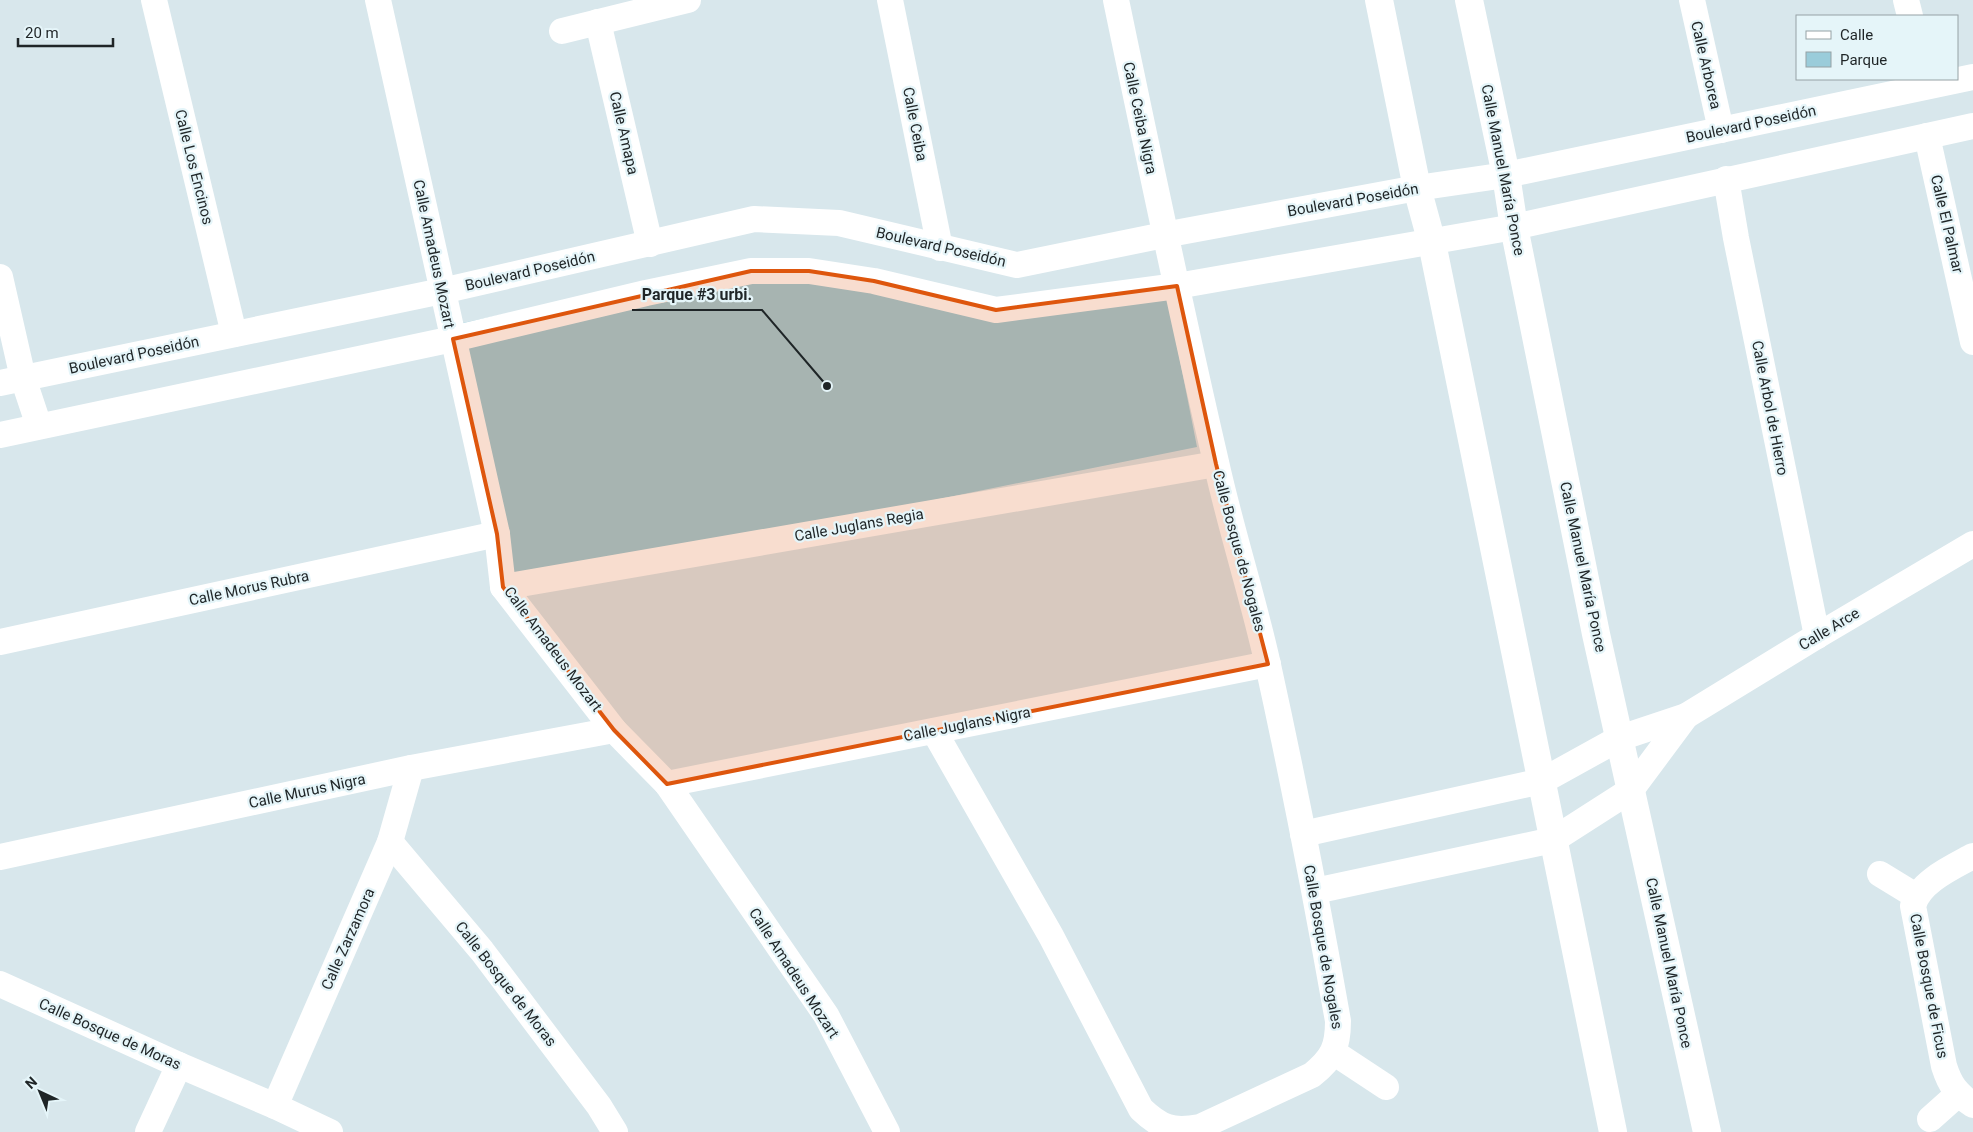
<svg xmlns="http://www.w3.org/2000/svg" width="1973" height="1132" font-family="Roboto,sans-serif">
<style>
.green{fill:#9accda}
.lines{fill:none;stroke-linecap:round;stroke-linejoin:round}
.street{stroke:#fff;stroke-width:26}
.secondary{stroke:#fff;stroke-width:28}
.marked{fill:#de560d;fill-opacity:0.2;stroke:#de560d;stroke-width:4;stroke-linejoin:round}
.labels{text-anchor:middle;dominant-baseline:central;stroke-width:4.5;stroke-linejoin:round;paint-order:stroke}
.street-label{font-size:15px;fill:#1f2527;stroke:#e5f5f9}
.leader{fill:none;stroke:#1f2527;stroke-width:2}
.callout-dot{fill:#1f2527;stroke:#e5f5f9;stroke-width:2}
.callout-label{font-size:16px;text-anchor:middle;font-weight:bold;fill:#1f2527;stroke:#e5f5f9;stroke-width:4.5;stroke-linejoin:round;paint-order:stroke}
</style>
<rect width="100%" height="100%" fill="#d8e7ec"/>
<!-- green -->
<path class="green" d="M 733,265 L 980,302 L 1168,300 L 1197,447 L 503,587 L 458,324 Z"/>
<g class="lines">
<!-- street -->
<g class="street">
<path d="M 154,0 L 234,334"/>
<path d="M 378,0 L 497,534 L 503,587 L 614,730 L 667,784 L 826,1015 L 887,1132"/>
<path d="M 890,0 L 940,248"/>
<path d="M 1692,0 L 1721,130"/>
<path d="M 1906,0 L 1910,16"/>
<path d="M 598,22 L 650,244"/>
<path d="M 562,31 L 688,0"/>
<path d="M 1927,136 L 1973,342"/>
<path d="M 1726,179 L 1736,238 L 1817,636"/>
<path d="M 0,277 L 23,378 L 39,426"/>
<path d="M 0,383 L 442,291 L 754,219 L 839,223 L 1017,265 L 1164,235 L 1417,188 L 1506,175 L 1973,77"/>
<path d="M 0,435 L 453,339 L 646,293 L 751,271 L 809,271 L 874,281 L 996,310 L 1177,286 L 1514,227 L 1973,126"/>
<path d="M 503,587 L 1216,464"/>
<path d="M 0,642 L 497,534"/>
<path d="M 934,731 L 1051,936 L 1141,1109 C 1161,1128 1172,1132 1200,1127 L 1312,1075 C 1333,1058 1338,1047 1338,1021 C 1317,902 1294,783 1268,665 C 1253,597 1231,530 1216,462 C 1180,308 1148,154 1116,0"/>
<path d="M 667,784 L 1268,664"/>
<path d="M 1303,834 L 1542,781 L 1620,738 L 1686,716 L 1817,636 L 1973,544"/>
<path d="M 390,842 L 482,951 L 599,1106 L 615,1132"/>
<path d="M 1973,856 C 1953,867 1919,882 1913,906 L 1944,1066 C 1950,1085 1956,1093 1973,1105"/>
<path d="M 0,857 L 411,768 L 614,730"/>
<path d="M 1880,874 L 1916,896"/>
<path d="M 1315,891 L 1553,840 L 1631,790 L 1686,716"/>
<path d="M 0,984 L 179,1065 L 275,1106 L 330,1132"/>
<path d="M 1333,1052 L 1386,1087"/>
<path d="M 275,1106 L 390,842 L 411,768"/>
<path d="M 1930,1119 L 1958,1094"/>
<path d="M 148,1132 L 179,1065"/>
</g>
<!-- secondary -->
<g class="secondary">
<path d="M 1379,0 L 1417,188 L 1432,243 L 1613,1132"/>
<path d="M 1469,0 L 1506,175 L 1514,227 L 1596,634 L 1707,1132"/>
</g>
</g>
<!-- marked area -->
<path class="marked" d="M 751,271 L 809,271 L 874,281 L 996,310 L 1177,286 L 1216,464 L 1268,664 L 667,784 L 614,730 L 503,587 L 497,534 L 453,339 Z"/>
<g class="labels">
<!-- street labels -->
<g class="street-label">
<text transform="translate(1706 65) rotate(77)">Calle Arborea</text>
<text transform="translate(1140 118) rotate(78)">Calle Ceiba Nigra</text>
<text transform="translate(915 124) rotate(79)">Calle Ceiba</text>
<text transform="translate(1751 124) rotate(-12)">Boulevard Poseidón</text>
<text transform="translate(624 133) rotate(77)">Calle Amapa</text>
<text transform="translate(194 167) rotate(76)">Calle Los Encinos</text>
<text transform="translate(1503 170) rotate(79)">Calle Manuel María Ponce</text>
<text transform="translate(1353 200) rotate(-10)">Boulevard Poseidón</text>
<text transform="translate(1947 224) rotate(77)">Calle El Palmar</text>
<text transform="translate(941 247) rotate(13)">Boulevard Poseidón</text>
<text transform="translate(434 254) rotate(78)">Calle Amadeus Mozart</text>
<text transform="translate(530 271) rotate(-13)">Boulevard Poseidón</text>
<text transform="translate(134 355) rotate(-12)">Boulevard Poseidón</text>
<text transform="translate(1770 408) rotate(79)">Calle Arbol de Hierro</text>
<text transform="translate(859 525) rotate(-10)">Calle Juglans Regia</text>
<text transform="translate(1239 551) rotate(75)">Calle Bosque de Nogales</text>
<text transform="translate(1583 567) rotate(78)">Calle Manuel María Ponce</text>
<text transform="translate(249 588) rotate(-12)">Calle Morus Rubra</text>
<text transform="translate(1829 629) rotate(-31)">Calle Arce</text>
<text transform="translate(553 649) rotate(53)">Calle Amadeus Mozart</text>
<text transform="translate(967 724) rotate(-11)">Calle Juglans Nigra</text>
<text transform="translate(307 791) rotate(-12)">Calle Murus Nigra</text>
<text transform="translate(348 939) rotate(-66)">Calle Zarzamora</text>
<text transform="translate(1323 947) rotate(80)">Calle Bosque de Nogales</text>
<text transform="translate(1669 963) rotate(78)">Calle Manuel María Ponce</text>
<text transform="translate(794 973) rotate(57)">Calle Amadeus Mozart</text>
<text transform="translate(506 984) rotate(52)">Calle Bosque de Moras</text>
<text transform="translate(1929 986) rotate(79)">Calle Bosque de Ficus</text>
<text transform="translate(110 1034) rotate(24)">Calle Bosque de Moras</text>
</g>
</g>
<!-- callouts -->
<path class="leader" d="M827 386L762 310H632"/>
<circle class="callout-dot" cx="827" cy="386" r="5"/>
<g class="callout-label">
<text x="697" y="300">Parque #3 urbi.</text>
</g>
<!-- legend -->
<rect x="1796" y="15" width="162" height="65" fill="#e5f5f9" stroke="#96a2a5"/>
<rect x="1806" y="31" width="25" height="8" fill="#ffffff" stroke="#96a2a5"/>
<text x="1840" y="40" font-size="15" fill="#1f2527">Calle</text>
<rect x="1806" y="52" width="25" height="15" fill="#9accda" stroke="#96a2a5"/>
<text x="1840" y="65" font-size="15" fill="#1f2527">Parque</text>
<!-- north arrow -->
<g transform="translate(40 1092) rotate(316)" stroke="#e5f5f9" stroke-width="4" paint-order="stroke">
<path d="M0-4L9 19L0 12L-9 19Z" fill="#1f2527"/>
<text y="-8" font-size="14" font-weight="bold" text-anchor="middle" fill="#1f2527">N</text>
</g>
<!-- scale -->
<path d="M18 38v8h95v-8" fill="none" stroke="#1f2527" stroke-width="2.5"/>
<text x="25" y="38" font-size="15" fill="#1f2527" stroke="#e5f5f9" stroke-width="4" paint-order="stroke">20 m</text>
</svg>
